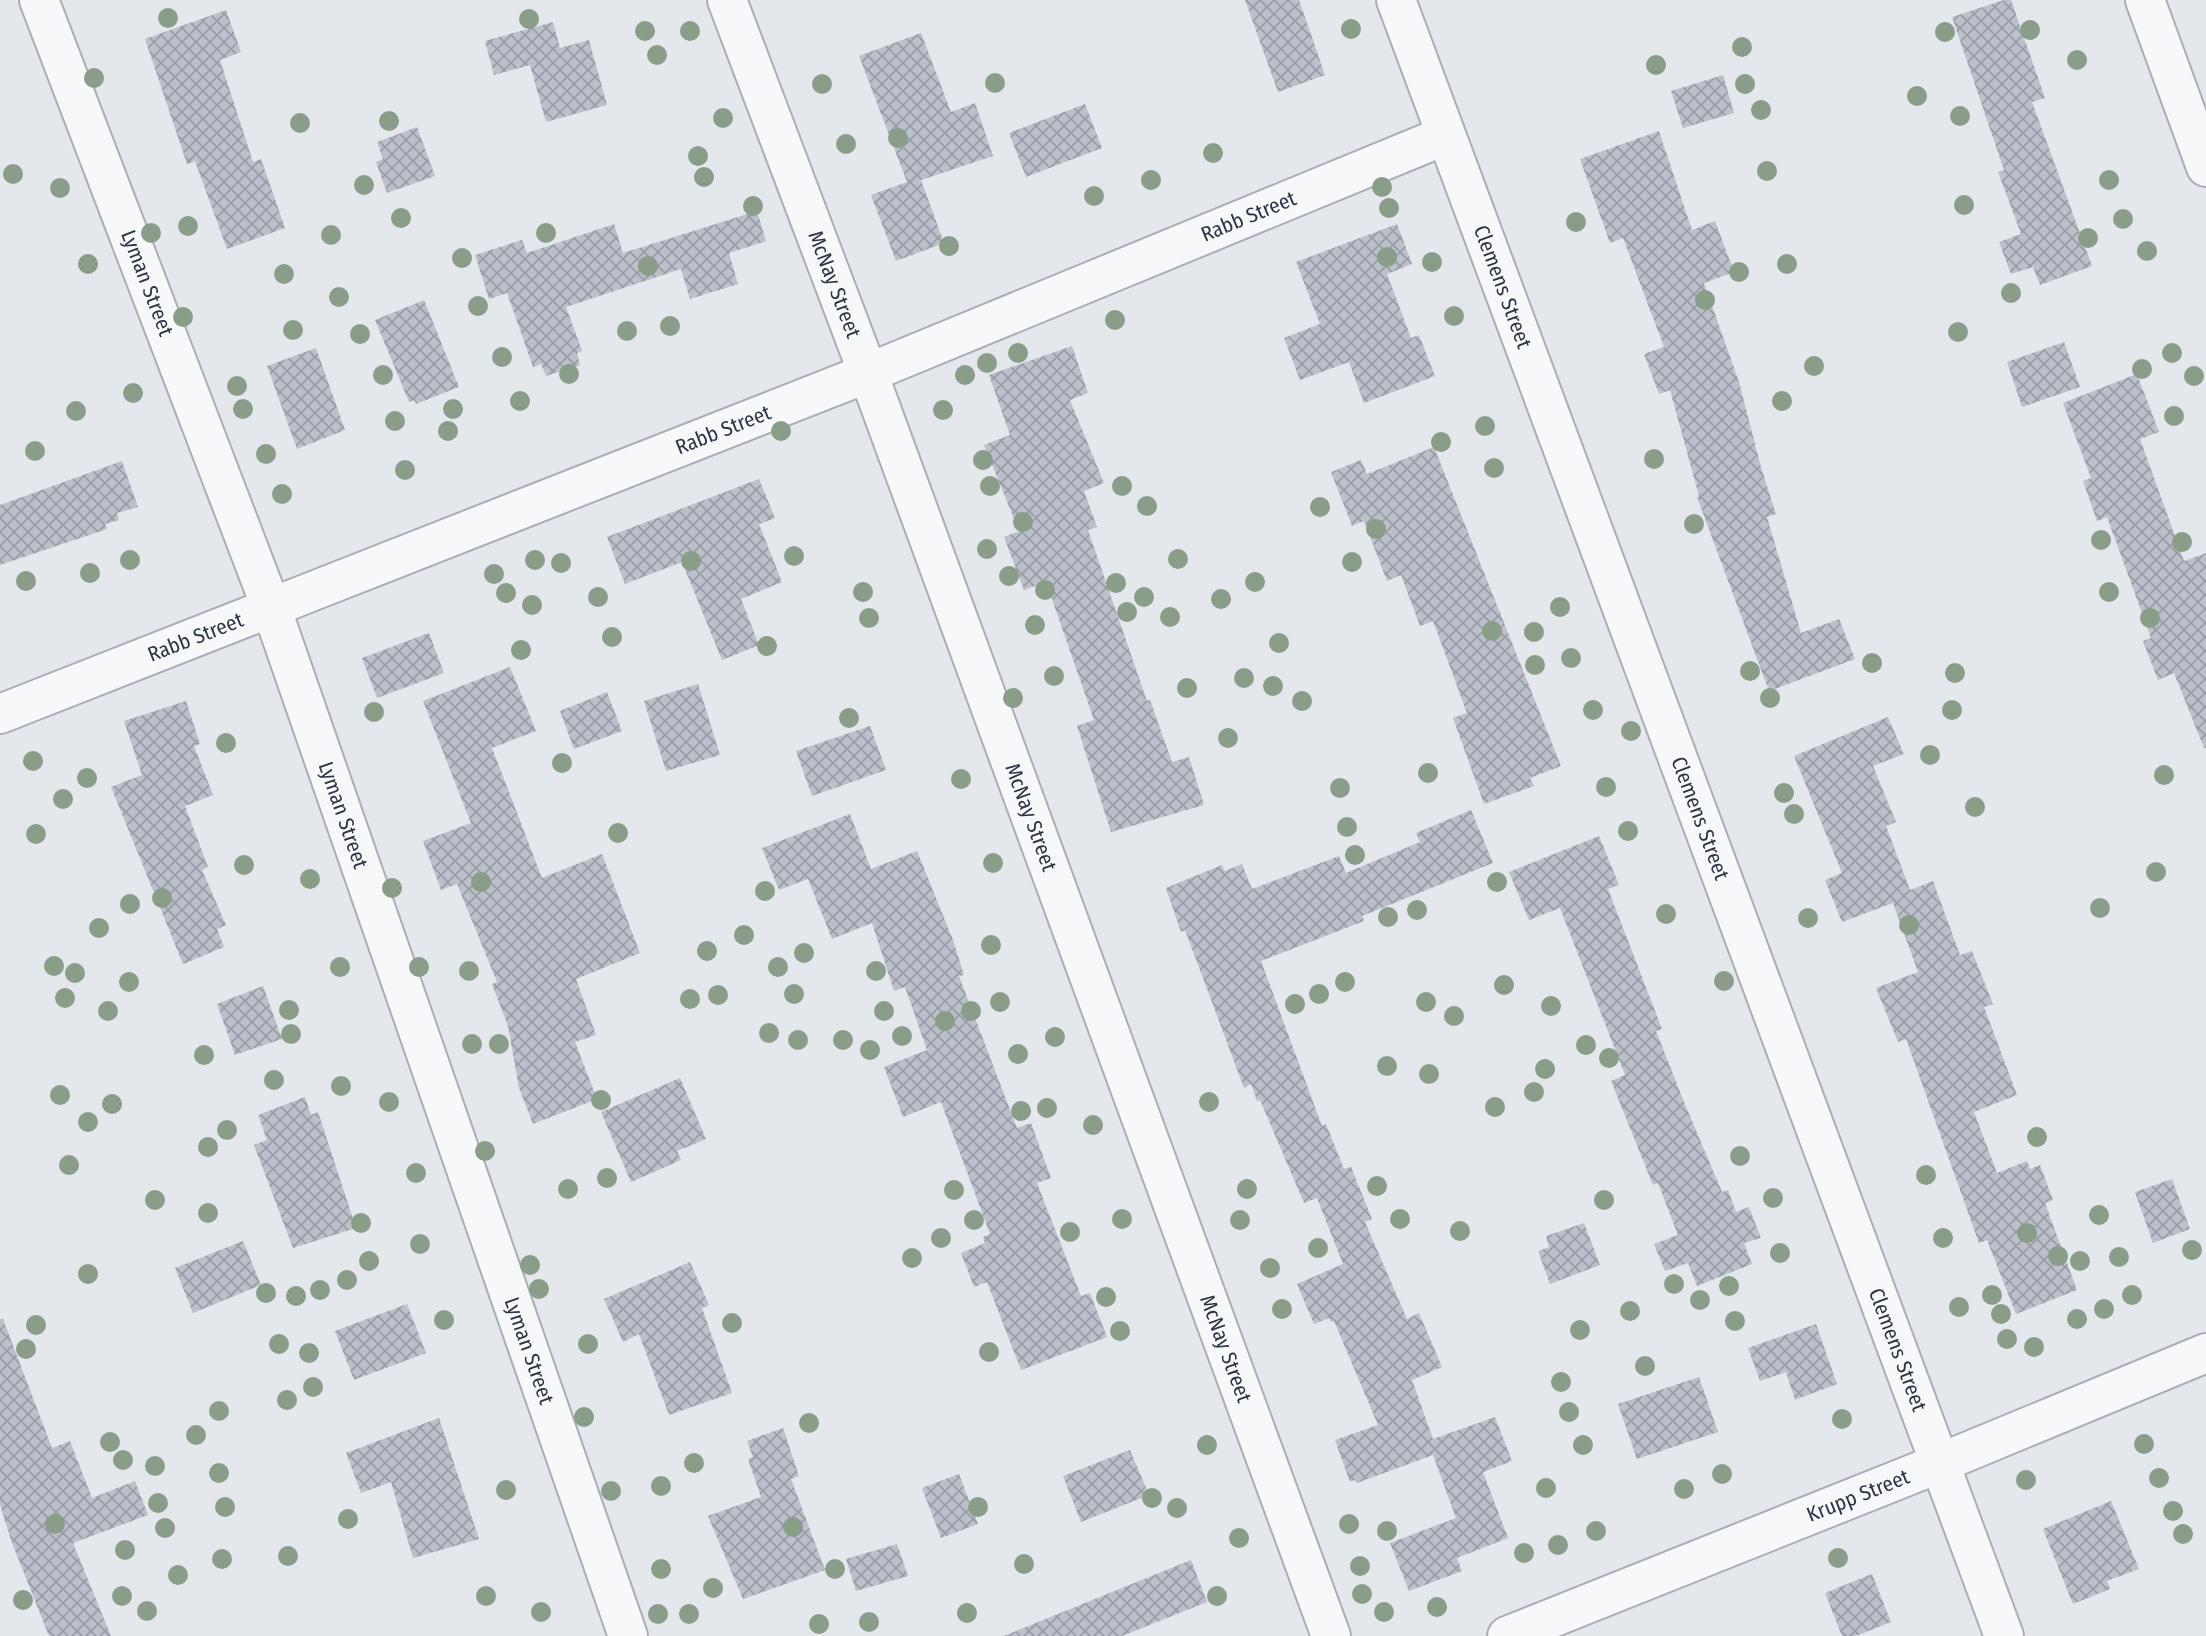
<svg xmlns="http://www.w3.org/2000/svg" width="2206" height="1636" font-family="'Fira Sans Condensed',sans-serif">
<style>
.building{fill:url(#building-cross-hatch)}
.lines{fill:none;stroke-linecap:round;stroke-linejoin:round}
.minor-casing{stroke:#a9aeb7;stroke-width:42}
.tertiary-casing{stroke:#a9aeb7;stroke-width:42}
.minor{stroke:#f7f8fa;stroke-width:38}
.tertiary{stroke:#f7f8fa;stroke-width:38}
.tree{fill:#899d89}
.labels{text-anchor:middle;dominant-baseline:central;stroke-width:5;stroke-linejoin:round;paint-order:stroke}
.street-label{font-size:21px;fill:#2b3445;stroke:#f4f6f9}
</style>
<defs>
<pattern id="building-cross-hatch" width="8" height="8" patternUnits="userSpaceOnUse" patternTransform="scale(1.75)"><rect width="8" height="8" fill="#bbc0ca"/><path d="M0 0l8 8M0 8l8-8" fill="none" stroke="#989da6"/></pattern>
</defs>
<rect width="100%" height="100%" fill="#e4e7ec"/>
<!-- building -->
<g class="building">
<path d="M 1245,0 L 1299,0 L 1325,75 L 1278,92 Z"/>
<path d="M 2004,0 L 2011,0 L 2045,98 L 2032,102 L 2092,266 L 2040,285 L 2033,267 L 2011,274 L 1999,242 L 2021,234 L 1998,172 L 2004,170 L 1952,17 Z"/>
<path d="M 226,10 L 241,52 L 220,60 L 253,162 L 261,159 L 285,228 L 227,249 L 195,161 L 187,164 L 145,39 Z"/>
<path d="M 553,22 L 560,48 L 589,40 L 607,105 L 546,122 L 530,65 L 494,75 L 485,41 Z"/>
<path d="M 921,33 L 951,112 L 975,103 L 993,156 L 921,180 L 944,243 L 896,261 L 871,195 L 907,182 L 859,56 Z"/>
<path d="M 1723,75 L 1734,113 L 1683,128 L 1671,91 Z"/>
<path d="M 1085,104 L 1102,148 L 1026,177 L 1009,133 Z"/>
<path d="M 417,127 L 435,176 L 387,193 L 376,162 L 383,159 L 377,142 Z"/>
<path d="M 1659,131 L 1692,230 L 1715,221 L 1734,272 L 1704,283 L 1739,382 L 1761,467 L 1776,514 L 1767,517 L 1801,633 L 1839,619 L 1855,659 L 1769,691 L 1697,497 L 1699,496 L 1670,390 L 1659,394 L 1644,354 L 1664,347 L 1623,238 L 1610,243 L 1580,159 Z"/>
<path d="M 757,211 L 766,241 L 729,253 L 738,284 L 690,299 L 681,269 L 566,307 L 582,351 L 577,353 L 580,365 L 546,376 L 541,364 L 533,367 L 507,293 L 489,299 L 475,255 L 522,240 L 527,253 L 614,224 L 623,253 Z"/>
<path d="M 1397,224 L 1412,264 L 1387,274 L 1411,338 L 1419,335 L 1435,376 L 1364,403 L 1349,362 L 1300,380 L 1284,338 L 1320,324 L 1296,262 Z"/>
<path d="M 424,300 L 459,387 L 416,404 L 414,400 L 409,402 L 375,320 Z"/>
<path d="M 2064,342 L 2080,387 L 2022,407 L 2007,362 Z"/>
<path d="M 1072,346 L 1088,393 L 1070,400 L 1104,483 L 1084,491 L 1097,527 L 1088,530 L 1147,701 L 1150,700 L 1172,762 L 1189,757 L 1204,805 L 1111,832 L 1077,726 L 1094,720 L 1046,582 L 1024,590 L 1004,537 L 1019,531 L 984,445 L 1010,435 L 989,375 Z"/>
<path d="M 316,348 L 345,430 L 297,449 L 267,366 Z"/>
<path d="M 2137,374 L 2159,432 L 2140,439 L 2184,561 L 2206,553 L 2206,748 L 2204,748 L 2174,673 L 2158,680 L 2143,641 L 2151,638 L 2107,517 L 2097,521 L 2083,481 L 2091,478 L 2063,403 Z"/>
<path d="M 1434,447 L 1561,766 L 1530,778 L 1534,786 L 1484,804 L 1453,718 L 1467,713 L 1433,621 L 1420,626 L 1401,575 L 1387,581 L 1364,521 L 1352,526 L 1331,472 L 1361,460 L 1367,474 Z"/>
<path d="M 122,461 L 138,507 L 117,513 L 119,520 L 105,524 L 107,529 L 0,565 L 0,505 Z"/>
<path d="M 759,479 L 775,518 L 759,524 L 782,582 L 741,599 L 759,645 L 722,660 L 682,562 L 625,584 L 607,537 Z"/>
<path d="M 429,633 L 444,673 L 377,698 L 362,658 Z"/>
<path d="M 510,667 L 536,731 L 492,748 L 542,878 L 602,854 L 640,953 L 576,979 L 596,1035 L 575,1042 L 597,1099 L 533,1124 L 519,1088 L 508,1026 L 492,984 L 497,982 L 457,884 L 441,890 L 423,841 L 471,823 L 423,701 Z"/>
<path d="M 698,684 L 720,755 L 666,771 L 644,701 Z"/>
<path d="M 607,692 L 622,731 L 574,749 L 560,711 Z"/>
<path d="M 186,701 L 200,744 L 194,746 L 213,795 L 185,806 L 208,867 L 202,870 L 226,925 L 217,929 L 224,947 L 183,964 L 111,787 L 142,775 L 124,721 Z"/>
<path d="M 1888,717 L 1904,754 L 1873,766 L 1896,822 L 1886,826 L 1910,890 L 1933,881 L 1960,955 L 1972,951 L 1993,1004 L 1984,1007 L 2017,1095 L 1974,1112 L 1997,1173 L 2027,1161 L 2030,1169 L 2040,1165 L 2053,1200 L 2045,1203 L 2077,1290 L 2016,1314 L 1987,1240 L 1979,1243 L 1906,1039 L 1898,1042 L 1876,988 L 1918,972 L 1893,903 L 1842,922 L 1825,880 L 1842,873 L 1794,756 Z"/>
<path d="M 870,726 L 886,770 L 812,796 L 796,751 Z"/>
<path d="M 1471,810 L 1493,863 L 1362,916 L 1364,921 L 1261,961 L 1322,1126 L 1326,1124 L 1344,1169 L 1351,1167 L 1372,1219 L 1365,1222 L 1407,1319 L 1419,1313 L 1442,1367 L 1412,1380 L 1433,1439 L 1495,1417 L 1512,1461 L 1483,1472 L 1508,1538 L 1457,1558 L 1462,1571 L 1409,1591 L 1390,1543 L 1456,1518 L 1433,1455 L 1357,1483 L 1355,1480 L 1350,1482 L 1335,1440 L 1378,1425 L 1334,1321 L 1331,1322 L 1329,1318 L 1314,1324 L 1297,1284 L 1343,1264 L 1317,1198 L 1304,1203 L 1260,1100 L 1257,1101 L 1251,1084 L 1244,1088 L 1185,930 L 1181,932 L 1166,888 L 1222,865 L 1225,871 L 1242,864 L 1252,889 L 1339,856 L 1346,873 L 1420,842 L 1416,833 Z"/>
<path d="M 850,814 L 871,869 L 917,851 L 953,940 L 964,975 L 959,976 L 1017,1128 L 1031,1123 L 1051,1178 L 1037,1183 L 1081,1296 L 1090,1293 L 1107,1337 L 1021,1370 L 987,1282 L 974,1287 L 961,1253 L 985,1243 L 983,1237 L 990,1234 L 941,1102 L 903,1117 L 884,1067 L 927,1050 L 905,987 L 894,991 L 872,923 L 832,939 L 808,879 L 779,890 L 762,848 Z"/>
<path d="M 1599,836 L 1619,885 L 1608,889 L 1662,1029 L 1656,1031 L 1684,1102 L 1722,1192 L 1728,1190 L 1736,1212 L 1749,1207 L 1761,1238 L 1744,1243 L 1752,1264 L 1697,1286 L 1688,1263 L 1665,1271 L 1654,1244 L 1678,1235 L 1658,1183 L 1653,1185 L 1611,1081 L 1625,1075 L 1560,908 L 1529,920 L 1509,872 Z"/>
<path d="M 263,986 L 282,1039 L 235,1055 L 217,1004 Z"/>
<path d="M 680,1078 L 706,1139 L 677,1151 L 681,1160 L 631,1182 L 601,1112 Z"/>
<path d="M 305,1097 L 311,1115 L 318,1112 L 356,1228 L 293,1248 L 254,1145 L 267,1140 L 258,1115 Z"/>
<path d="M 2172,1179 L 2190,1229 L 2153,1243 L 2135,1192 Z"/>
<path d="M 1584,1223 L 1600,1265 L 1550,1284 L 1538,1251 L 1549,1247 L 1546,1236 Z"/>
<path d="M 243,1241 L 261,1285 L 193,1313 L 175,1268 Z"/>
<path d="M 690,1262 L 709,1305 L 702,1308 L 732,1393 L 669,1415 L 639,1334 L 623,1342 L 604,1299 Z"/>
<path d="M 407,1304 L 426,1353 L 354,1380 L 335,1331 Z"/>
<path d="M 0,1319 L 3,1319 L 52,1448 L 70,1441 L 92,1498 L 135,1481 L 148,1515 L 73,1543 L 111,1636 L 49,1636 L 12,1543 L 0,1505 Z"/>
<path d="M 1816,1324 L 1837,1384 L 1795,1400 L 1786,1372 L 1760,1381 L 1748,1348 Z"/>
<path d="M 1699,1377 L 1718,1432 L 1637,1459 L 1618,1404 Z"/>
<path d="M 439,1418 L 479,1539 L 413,1558 L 391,1482 L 361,1493 L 346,1453 Z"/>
<path d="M 783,1428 L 799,1476 L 791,1479 L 825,1570 L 743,1599 L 708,1516 L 761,1497 L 748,1459 L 753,1457 L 747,1441 Z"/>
<path d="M 1130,1450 L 1149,1495 L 1081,1522 L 1063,1476 Z"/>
<path d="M 959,1474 L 978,1524 L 941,1538 L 922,1488 Z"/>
<path d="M 2111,1501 L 2139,1569 L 2107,1581 L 2110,1589 L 2073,1604 L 2043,1529 Z"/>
<path d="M 897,1544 L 908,1576 L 856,1591 L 846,1559 Z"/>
<path d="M 1191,1560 L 1207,1602 L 1122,1636 L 1004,1636 Z"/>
<path d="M 1872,1574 L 1891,1622 L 1856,1636 L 1842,1636 L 1825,1593 Z"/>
</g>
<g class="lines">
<!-- minor casing -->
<g class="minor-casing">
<g id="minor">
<path id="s1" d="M 39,0 L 271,607 L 628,1636"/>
<path id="s2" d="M 1396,0 L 2004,1636"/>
<path d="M 2145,0 L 2206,167"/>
<path id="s3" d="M 0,714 L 868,373 L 1444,136"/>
<path id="s4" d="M 1507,1636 L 1940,1463 L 2206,1353"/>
</g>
</g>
<!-- tertiary casing -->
<g class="tertiary-casing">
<g id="tertiary">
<path id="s5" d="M 727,0 L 868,373 L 1331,1636"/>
</g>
</g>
<!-- minor -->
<use href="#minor" class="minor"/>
<!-- tertiary -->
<use href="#tertiary" class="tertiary"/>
</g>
<!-- trees -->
<g class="tree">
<circle cx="168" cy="18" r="10"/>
<circle cx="529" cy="19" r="10"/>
<circle cx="1351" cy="29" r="10"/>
<circle cx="2030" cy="30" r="10"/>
<circle cx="645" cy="31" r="10"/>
<circle cx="690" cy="31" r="10"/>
<circle cx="1945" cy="32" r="10"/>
<circle cx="1742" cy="47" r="10"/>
<circle cx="657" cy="55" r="10"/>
<circle cx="2077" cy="60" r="10"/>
<circle cx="1656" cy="65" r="10"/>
<circle cx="94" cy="78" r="10"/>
<circle cx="995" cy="83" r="10"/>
<circle cx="822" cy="84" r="10"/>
<circle cx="1745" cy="84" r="10"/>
<circle cx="1917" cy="96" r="10"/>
<circle cx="1761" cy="110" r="10"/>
<circle cx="1960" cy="116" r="10"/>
<circle cx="723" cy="118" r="10"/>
<circle cx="389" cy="121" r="10"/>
<circle cx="300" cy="123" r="10"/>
<circle cx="898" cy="138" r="10"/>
<circle cx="846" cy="144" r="10"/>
<circle cx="1213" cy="153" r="10"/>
<circle cx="698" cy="156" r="10"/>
<circle cx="1767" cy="171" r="10"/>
<circle cx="13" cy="174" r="10"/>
<circle cx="704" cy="177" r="10"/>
<circle cx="1151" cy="180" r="10"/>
<circle cx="2109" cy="180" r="10"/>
<circle cx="364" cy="185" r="10"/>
<circle cx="1382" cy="187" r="10"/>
<circle cx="60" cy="188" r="10"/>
<circle cx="1094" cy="196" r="10"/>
<circle cx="1964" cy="205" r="10"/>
<circle cx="753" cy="206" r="10"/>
<circle cx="1389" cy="208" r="10"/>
<circle cx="401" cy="218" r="10"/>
<circle cx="2123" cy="219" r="10"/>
<circle cx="1576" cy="222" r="10"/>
<circle cx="188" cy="226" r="10"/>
<circle cx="151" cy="233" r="10"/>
<circle cx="546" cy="233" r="10"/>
<circle cx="331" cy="235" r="10"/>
<circle cx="2088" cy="238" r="10"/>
<circle cx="949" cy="246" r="10"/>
<circle cx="2147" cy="251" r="10"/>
<circle cx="1387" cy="257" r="10"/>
<circle cx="462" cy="258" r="10"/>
<circle cx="1432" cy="262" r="10"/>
<circle cx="88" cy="264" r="10"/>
<circle cx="1787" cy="264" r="10"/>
<circle cx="648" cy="266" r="10"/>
<circle cx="1739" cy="272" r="10"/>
<circle cx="284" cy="274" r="10"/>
<circle cx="2011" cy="293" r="10"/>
<circle cx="339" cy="297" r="10"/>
<circle cx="1705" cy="300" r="10"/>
<circle cx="478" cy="306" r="10"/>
<circle cx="1454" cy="316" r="10"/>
<circle cx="183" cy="317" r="10"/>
<circle cx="1115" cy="320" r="10"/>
<circle cx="670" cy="326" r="10"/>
<circle cx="293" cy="330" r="10"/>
<circle cx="627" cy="331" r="10"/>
<circle cx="1958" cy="332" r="10"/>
<circle cx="360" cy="334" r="10"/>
<circle cx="1018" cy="353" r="10"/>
<circle cx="2172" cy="353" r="10"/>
<circle cx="502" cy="357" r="10"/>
<circle cx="987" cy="363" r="10"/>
<circle cx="1814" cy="366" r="10"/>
<circle cx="2142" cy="369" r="10"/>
<circle cx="569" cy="374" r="10"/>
<circle cx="383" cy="375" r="10"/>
<circle cx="965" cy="375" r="10"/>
<circle cx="2194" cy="376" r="10"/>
<circle cx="237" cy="386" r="10"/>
<circle cx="133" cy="393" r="10"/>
<circle cx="520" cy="401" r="10"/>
<circle cx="1782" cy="401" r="10"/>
<circle cx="243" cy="409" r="10"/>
<circle cx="453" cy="409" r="10"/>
<circle cx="943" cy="410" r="10"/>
<circle cx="76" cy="411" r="10"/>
<circle cx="2174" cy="416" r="10"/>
<circle cx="395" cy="421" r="10"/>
<circle cx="1485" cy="426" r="10"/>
<circle cx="448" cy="431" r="10"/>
<circle cx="781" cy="431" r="10"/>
<circle cx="1441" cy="442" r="10"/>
<circle cx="35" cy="451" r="10"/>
<circle cx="266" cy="454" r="10"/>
<circle cx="1654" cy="459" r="10"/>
<circle cx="983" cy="460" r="10"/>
<circle cx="1494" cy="468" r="10"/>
<circle cx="405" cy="470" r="10"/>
<circle cx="990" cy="486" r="10"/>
<circle cx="1122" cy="486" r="10"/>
<circle cx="282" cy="494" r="10"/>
<circle cx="1147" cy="506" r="10"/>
<circle cx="1320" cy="507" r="10"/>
<circle cx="1023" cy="522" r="10"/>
<circle cx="1694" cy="524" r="10"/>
<circle cx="1376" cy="529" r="10"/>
<circle cx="2101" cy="540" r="10"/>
<circle cx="2182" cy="542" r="10"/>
<circle cx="987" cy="549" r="10"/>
<circle cx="794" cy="556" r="10"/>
<circle cx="1178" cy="559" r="10"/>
<circle cx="130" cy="560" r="10"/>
<circle cx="535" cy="560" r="10"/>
<circle cx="691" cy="561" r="10"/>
<circle cx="1352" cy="562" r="10"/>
<circle cx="561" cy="563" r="10"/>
<circle cx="90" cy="573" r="10"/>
<circle cx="494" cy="574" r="10"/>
<circle cx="1009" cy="576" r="10"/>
<circle cx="26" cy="581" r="10"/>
<circle cx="1255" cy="582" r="10"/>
<circle cx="1116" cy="583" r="10"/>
<circle cx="1045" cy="590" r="10"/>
<circle cx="863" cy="592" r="10"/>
<circle cx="2109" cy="592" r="10"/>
<circle cx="506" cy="593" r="10"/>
<circle cx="598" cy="597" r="10"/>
<circle cx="1144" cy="597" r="10"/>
<circle cx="1221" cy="599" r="10"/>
<circle cx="532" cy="605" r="10"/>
<circle cx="1560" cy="607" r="10"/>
<circle cx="1127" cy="612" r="10"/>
<circle cx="1170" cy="617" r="10"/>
<circle cx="869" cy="618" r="10"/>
<circle cx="2150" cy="618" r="10"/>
<circle cx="1035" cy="625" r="10"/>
<circle cx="1492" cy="631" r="10"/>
<circle cx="1534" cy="632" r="10"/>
<circle cx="612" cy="637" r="10"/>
<circle cx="1279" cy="643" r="10"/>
<circle cx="767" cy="646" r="10"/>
<circle cx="521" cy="650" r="10"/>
<circle cx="1571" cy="658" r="10"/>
<circle cx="1872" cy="663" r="10"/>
<circle cx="1535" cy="665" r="10"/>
<circle cx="1750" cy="671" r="10"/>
<circle cx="1955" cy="673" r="10"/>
<circle cx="1054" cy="676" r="10"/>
<circle cx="1244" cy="678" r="10"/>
<circle cx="1273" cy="686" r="10"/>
<circle cx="1187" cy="688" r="10"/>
<circle cx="1013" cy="698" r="10"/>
<circle cx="1770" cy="698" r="10"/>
<circle cx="1302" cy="701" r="10"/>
<circle cx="1593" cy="710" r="10"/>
<circle cx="1952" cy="710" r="10"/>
<circle cx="374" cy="712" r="10"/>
<circle cx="849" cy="718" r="10"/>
<circle cx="1631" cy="731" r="10"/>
<circle cx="1228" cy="738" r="10"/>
<circle cx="226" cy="743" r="10"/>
<circle cx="1930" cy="755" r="10"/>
<circle cx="33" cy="761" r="10"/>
<circle cx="562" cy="763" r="10"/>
<circle cx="1428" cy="773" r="10"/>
<circle cx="2164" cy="775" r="10"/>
<circle cx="87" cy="778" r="10"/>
<circle cx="961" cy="779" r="10"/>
<circle cx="1606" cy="787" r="10"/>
<circle cx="1340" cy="788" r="10"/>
<circle cx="1784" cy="793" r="10"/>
<circle cx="63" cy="799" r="10"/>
<circle cx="1975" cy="807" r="10"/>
<circle cx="1794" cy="814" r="10"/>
<circle cx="1347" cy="827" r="10"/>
<circle cx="1628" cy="831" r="10"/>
<circle cx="618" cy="833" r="10"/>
<circle cx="36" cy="834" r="10"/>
<circle cx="1355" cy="855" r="10"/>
<circle cx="993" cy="863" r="10"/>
<circle cx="244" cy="865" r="10"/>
<circle cx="2156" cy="872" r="10"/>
<circle cx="310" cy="879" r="10"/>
<circle cx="481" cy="882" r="10"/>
<circle cx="1497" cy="882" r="10"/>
<circle cx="392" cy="888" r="10"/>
<circle cx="765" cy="891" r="10"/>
<circle cx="162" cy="898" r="10"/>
<circle cx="130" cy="904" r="10"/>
<circle cx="2100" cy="908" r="10"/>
<circle cx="1417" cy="910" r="10"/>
<circle cx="1666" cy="914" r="10"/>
<circle cx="1388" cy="917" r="10"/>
<circle cx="1808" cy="918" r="10"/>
<circle cx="1909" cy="925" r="10"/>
<circle cx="99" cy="928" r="10"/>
<circle cx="744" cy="935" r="10"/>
<circle cx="991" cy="945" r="10"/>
<circle cx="707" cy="951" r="10"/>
<circle cx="804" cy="953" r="10"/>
<circle cx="54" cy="966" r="10"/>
<circle cx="340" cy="967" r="10"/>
<circle cx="419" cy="967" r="10"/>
<circle cx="778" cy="967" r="10"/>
<circle cx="469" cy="971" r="10"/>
<circle cx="876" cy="971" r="10"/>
<circle cx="75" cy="973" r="10"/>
<circle cx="1724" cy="981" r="10"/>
<circle cx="129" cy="982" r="10"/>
<circle cx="1345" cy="982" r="10"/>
<circle cx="1504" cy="985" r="10"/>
<circle cx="794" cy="994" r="10"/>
<circle cx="1319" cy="994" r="10"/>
<circle cx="718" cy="995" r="10"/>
<circle cx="65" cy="998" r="10"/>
<circle cx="690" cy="999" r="10"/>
<circle cx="1000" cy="1002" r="10"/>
<circle cx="1426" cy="1002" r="10"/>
<circle cx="1295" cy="1004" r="10"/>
<circle cx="1551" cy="1006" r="10"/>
<circle cx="289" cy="1010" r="10"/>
<circle cx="108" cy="1011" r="10"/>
<circle cx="884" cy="1011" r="10"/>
<circle cx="971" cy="1011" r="10"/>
<circle cx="1454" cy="1016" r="10"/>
<circle cx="945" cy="1021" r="10"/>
<circle cx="769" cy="1033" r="10"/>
<circle cx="291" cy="1034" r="10"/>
<circle cx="902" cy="1036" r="10"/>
<circle cx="1055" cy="1037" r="10"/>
<circle cx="798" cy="1040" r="10"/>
<circle cx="843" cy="1040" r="10"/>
<circle cx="472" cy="1044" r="10"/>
<circle cx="499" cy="1044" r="10"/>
<circle cx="1586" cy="1045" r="10"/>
<circle cx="870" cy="1050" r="10"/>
<circle cx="1018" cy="1054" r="10"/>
<circle cx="204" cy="1055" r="10"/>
<circle cx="1609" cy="1058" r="10"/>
<circle cx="1387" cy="1066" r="10"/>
<circle cx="1545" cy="1069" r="10"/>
<circle cx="1429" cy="1074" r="10"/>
<circle cx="274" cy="1080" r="10"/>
<circle cx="341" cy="1086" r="10"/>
<circle cx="1534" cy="1092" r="10"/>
<circle cx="60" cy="1095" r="10"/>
<circle cx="601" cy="1100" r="10"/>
<circle cx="389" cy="1102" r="10"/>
<circle cx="1209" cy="1102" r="10"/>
<circle cx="112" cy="1104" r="10"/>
<circle cx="1495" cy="1107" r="10"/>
<circle cx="1047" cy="1108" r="10"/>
<circle cx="1021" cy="1111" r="10"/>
<circle cx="88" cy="1122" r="10"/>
<circle cx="1093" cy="1125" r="10"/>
<circle cx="227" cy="1130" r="10"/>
<circle cx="2037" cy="1137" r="10"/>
<circle cx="208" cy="1147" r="10"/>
<circle cx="485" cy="1151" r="10"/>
<circle cx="1740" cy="1156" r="10"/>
<circle cx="69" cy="1165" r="10"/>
<circle cx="416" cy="1173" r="10"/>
<circle cx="1926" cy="1175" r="10"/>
<circle cx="607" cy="1178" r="10"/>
<circle cx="1377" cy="1186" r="10"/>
<circle cx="568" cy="1189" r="10"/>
<circle cx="1247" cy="1189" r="10"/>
<circle cx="954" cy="1190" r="10"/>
<circle cx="1773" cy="1198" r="10"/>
<circle cx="155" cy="1200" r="10"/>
<circle cx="1604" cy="1200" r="10"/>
<circle cx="208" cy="1213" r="10"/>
<circle cx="2099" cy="1215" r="10"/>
<circle cx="1122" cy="1219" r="10"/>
<circle cx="1400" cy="1219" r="10"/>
<circle cx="974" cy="1220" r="10"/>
<circle cx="1240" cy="1220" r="10"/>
<circle cx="361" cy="1223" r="10"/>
<circle cx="1460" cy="1231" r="10"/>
<circle cx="1070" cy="1232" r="10"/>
<circle cx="2027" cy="1233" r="10"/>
<circle cx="941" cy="1238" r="10"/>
<circle cx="1943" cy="1238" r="10"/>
<circle cx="420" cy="1244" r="10"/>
<circle cx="1318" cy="1248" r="10"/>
<circle cx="2192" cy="1250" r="10"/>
<circle cx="1780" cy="1253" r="10"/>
<circle cx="2058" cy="1256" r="10"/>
<circle cx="2119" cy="1257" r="10"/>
<circle cx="912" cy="1258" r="10"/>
<circle cx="369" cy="1261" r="10"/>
<circle cx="2080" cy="1261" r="10"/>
<circle cx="530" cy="1265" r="10"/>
<circle cx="1270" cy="1268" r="10"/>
<circle cx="88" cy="1274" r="10"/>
<circle cx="347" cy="1280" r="10"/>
<circle cx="1674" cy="1284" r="10"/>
<circle cx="1729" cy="1286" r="10"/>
<circle cx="539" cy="1289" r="10"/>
<circle cx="320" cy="1290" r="10"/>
<circle cx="266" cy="1293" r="10"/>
<circle cx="1992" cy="1295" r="10"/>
<circle cx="2132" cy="1295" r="10"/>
<circle cx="296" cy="1296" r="10"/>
<circle cx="1106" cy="1297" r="10"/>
<circle cx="1700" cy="1300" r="10"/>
<circle cx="1959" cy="1307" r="10"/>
<circle cx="1282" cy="1309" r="10"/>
<circle cx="2104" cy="1309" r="10"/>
<circle cx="1630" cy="1311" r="10"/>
<circle cx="2001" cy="1314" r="10"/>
<circle cx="2077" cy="1319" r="10"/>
<circle cx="444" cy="1320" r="10"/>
<circle cx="1735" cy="1321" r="10"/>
<circle cx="732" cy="1323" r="10"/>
<circle cx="36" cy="1325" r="10"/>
<circle cx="1580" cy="1330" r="10"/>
<circle cx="1120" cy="1331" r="10"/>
<circle cx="2007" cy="1339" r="10"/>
<circle cx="279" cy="1344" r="10"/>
<circle cx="588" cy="1344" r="10"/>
<circle cx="2034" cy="1347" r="10"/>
<circle cx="26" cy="1349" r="10"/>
<circle cx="989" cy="1352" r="10"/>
<circle cx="309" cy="1353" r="10"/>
<circle cx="1645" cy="1366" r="10"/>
<circle cx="1561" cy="1382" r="10"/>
<circle cx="313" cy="1387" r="10"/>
<circle cx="287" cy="1400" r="10"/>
<circle cx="219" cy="1411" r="10"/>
<circle cx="1569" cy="1412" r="10"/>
<circle cx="584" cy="1417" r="10"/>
<circle cx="1842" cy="1419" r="10"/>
<circle cx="809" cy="1423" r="10"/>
<circle cx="196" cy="1435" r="10"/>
<circle cx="110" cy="1442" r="10"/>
<circle cx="2144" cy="1444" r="10"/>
<circle cx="1207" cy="1445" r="10"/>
<circle cx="1583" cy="1445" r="10"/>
<circle cx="123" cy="1460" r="10"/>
<circle cx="694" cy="1463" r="10"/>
<circle cx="155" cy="1466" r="10"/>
<circle cx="219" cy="1473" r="10"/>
<circle cx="1722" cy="1474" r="10"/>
<circle cx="2159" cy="1478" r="10"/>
<circle cx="2026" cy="1480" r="10"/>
<circle cx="661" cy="1486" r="10"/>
<circle cx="1546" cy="1488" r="10"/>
<circle cx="1684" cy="1489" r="10"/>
<circle cx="506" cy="1490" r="10"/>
<circle cx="611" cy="1491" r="10"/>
<circle cx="1152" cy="1498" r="10"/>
<circle cx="158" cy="1503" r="10"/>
<circle cx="225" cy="1507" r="10"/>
<circle cx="978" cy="1507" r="10"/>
<circle cx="1177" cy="1508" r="10"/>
<circle cx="2173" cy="1511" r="10"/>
<circle cx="348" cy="1519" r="10"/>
<circle cx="55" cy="1524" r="10"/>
<circle cx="1349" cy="1524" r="10"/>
<circle cx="793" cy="1527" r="10"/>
<circle cx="165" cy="1528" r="10"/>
<circle cx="1387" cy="1531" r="10"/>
<circle cx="1596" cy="1531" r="10"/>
<circle cx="2183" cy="1534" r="10"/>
<circle cx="1239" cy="1538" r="10"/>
<circle cx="1558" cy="1545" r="10"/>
<circle cx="125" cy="1550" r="10"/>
<circle cx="1524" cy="1553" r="10"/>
<circle cx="288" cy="1556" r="10"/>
<circle cx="1838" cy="1558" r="10"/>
<circle cx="222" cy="1559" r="10"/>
<circle cx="1024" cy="1564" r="10"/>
<circle cx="1360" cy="1566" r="10"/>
<circle cx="661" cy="1569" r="10"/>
<circle cx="835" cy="1569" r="10"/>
<circle cx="178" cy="1575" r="10"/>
<circle cx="713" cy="1588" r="10"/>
<circle cx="1362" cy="1594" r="10"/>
<circle cx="122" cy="1596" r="10"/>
<circle cx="486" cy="1596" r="10"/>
<circle cx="1217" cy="1596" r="10"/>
<circle cx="23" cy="1600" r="10"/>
<circle cx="1437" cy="1607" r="10"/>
<circle cx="147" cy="1611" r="10"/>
<circle cx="541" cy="1612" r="10"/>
<circle cx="1384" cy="1612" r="10"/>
<circle cx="967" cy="1613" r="10"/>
<circle cx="658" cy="1614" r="10"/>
<circle cx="689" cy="1614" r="10"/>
<circle cx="869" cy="1622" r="10"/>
<circle cx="819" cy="1624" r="10"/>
</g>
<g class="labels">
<!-- street labels -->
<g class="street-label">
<text stroke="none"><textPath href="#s3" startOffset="1344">Rabb Street</textPath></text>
<text stroke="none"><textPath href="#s1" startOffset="303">Lyman Street</textPath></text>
<text stroke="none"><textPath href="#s5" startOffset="304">McNay Street</textPath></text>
<text stroke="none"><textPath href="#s2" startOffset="306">Clemens Street</textPath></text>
<text stroke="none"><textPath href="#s3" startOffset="777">Rabb Street</textPath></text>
<text stroke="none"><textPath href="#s3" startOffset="210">Rabb Street</textPath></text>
<text stroke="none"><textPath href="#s1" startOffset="870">Lyman Street</textPath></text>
<text stroke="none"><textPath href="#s5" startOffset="872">McNay Street</textPath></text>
<text stroke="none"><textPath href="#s2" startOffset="873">Clemens Street</textPath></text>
<text stroke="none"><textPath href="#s1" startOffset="1437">Lyman Street</textPath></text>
<text stroke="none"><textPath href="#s5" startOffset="1438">McNay Street</textPath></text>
<text stroke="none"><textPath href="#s2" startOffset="1440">Clemens Street</textPath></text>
<text stroke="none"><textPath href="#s4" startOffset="378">Krupp Street</textPath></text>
</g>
</g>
</svg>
